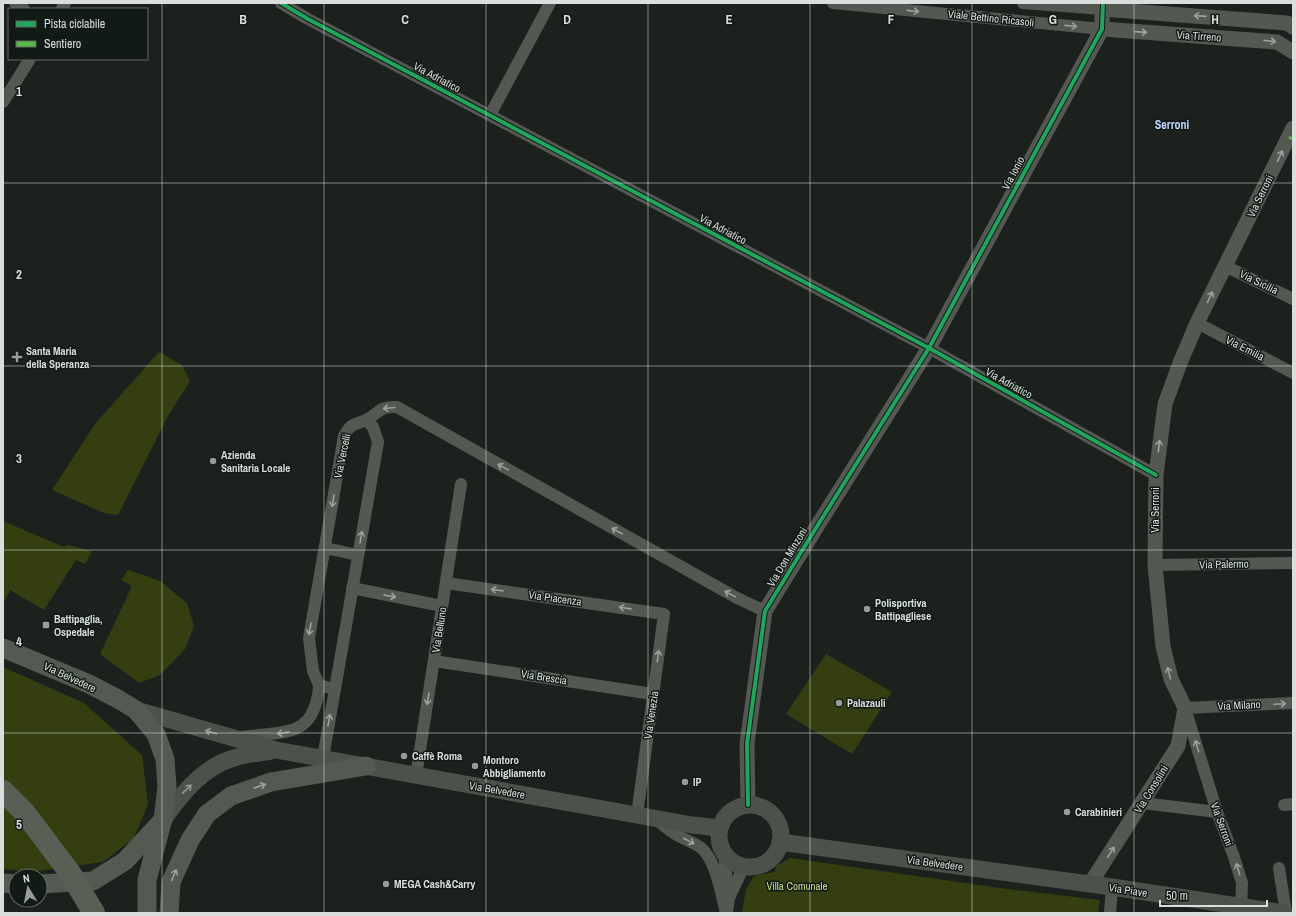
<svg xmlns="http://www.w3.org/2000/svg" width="1296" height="916" font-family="'Archivo Narrow',sans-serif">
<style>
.green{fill:#353e10}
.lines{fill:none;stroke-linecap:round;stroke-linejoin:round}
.minor{stroke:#535852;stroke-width:12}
.tertiary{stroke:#535852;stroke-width:15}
.secondary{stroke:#4c524b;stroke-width:17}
.primary{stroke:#525a51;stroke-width:19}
.motorway{stroke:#586056;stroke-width:22}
.quiet{stroke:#58b947;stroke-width:3;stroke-dasharray:6 3;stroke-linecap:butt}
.cycleway-casing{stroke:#111a15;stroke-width:6}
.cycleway{stroke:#20a55d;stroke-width:4}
.oneway{stroke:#9da29e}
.oneway2{stroke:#929894}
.oneway3{stroke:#9ca39d}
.grid{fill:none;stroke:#d9dfdc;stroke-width:1;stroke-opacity:0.55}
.poi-dot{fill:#979c9a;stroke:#111a15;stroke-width:1.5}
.labels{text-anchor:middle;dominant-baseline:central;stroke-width:3;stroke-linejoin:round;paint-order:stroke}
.street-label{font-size:11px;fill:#d9dfdc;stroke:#111a15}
.poi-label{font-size:11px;font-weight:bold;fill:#d9dfdc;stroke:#111a15;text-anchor:start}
.park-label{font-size:11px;fill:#cadf8d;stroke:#111a15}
.neighbourhood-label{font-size:12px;font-weight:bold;fill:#c0d7ff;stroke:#111a15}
.grid-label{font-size:13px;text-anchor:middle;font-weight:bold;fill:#d9dfdc;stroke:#111a15;stroke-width:3;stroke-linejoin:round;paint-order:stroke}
</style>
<rect width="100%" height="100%" fill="#1c211e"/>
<!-- green -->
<g class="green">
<path d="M 159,352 L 182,365 L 190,381 L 168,416 L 118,515 L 104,513 L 52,490 L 95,424 Z"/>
<path d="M 3,521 L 64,547 L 68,545 L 92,551 L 85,564 L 76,560 L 44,610 L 10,590 L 3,604 Z"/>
<path d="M 128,570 L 160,581 L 187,603 L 194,626 L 185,649 L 160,675 L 139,683 L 100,654 L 132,586 L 121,580 Z"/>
<path d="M 826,654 L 892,692 L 852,754 L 786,714 Z"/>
<path d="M 3,667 L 84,703 L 142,755 L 148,804 L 134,838 L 103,862 L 32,872 L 3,869 Z"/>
<path d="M 790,858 L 1000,888 L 1100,900 L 1098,913 L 742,913 L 746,889 L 754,876 L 775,872 L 776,866 Z"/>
</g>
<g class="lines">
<!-- minor -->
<g class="minor">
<path d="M 15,3 L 24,9"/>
<path d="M 281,3 L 308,19 L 929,348 L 1156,475"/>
<path d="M 833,3 L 1102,29"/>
<path d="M 1023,3 L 1102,9 L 1103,3"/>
<path d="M 62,9 L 65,3"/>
<path d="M 3,102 L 30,59"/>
<path d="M 490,115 L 550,3"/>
<path d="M 1225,266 L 1293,299"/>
<path d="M 1197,323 L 1293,373"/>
<path d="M 325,548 L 358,555"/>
<path d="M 1155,565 L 1293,563"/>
<path d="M 446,583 L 664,614 L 637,815"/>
<path d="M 352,588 L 442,606"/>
<path d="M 434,661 L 653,694"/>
<path d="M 334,689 L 319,685 L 313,671 L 309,638 L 344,436 C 352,422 353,426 366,420 C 380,413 378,406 397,407 L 737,598 L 765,611"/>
<path d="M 241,737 C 250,736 260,735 269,734 C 289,732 306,730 314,709 C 317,701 319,694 319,685"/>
<path d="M 323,758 L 378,442 L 373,427 L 366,420"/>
<path d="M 416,776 L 461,484"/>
<path d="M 1142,803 L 1217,812"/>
<path d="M 1284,805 L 1293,804"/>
<path d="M 658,820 C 662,824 667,829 672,832 C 680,838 691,841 700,847 C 716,859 721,894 726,913"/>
<path d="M 725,854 L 725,865 L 729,898"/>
<path d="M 1279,868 L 1286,913"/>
<path d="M 1241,908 L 1242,883 L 1234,857 L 1217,812 L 1185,708 L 1293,703"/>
<path d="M 727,911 L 729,898 L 744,866"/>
<path d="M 1110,913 L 1112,887"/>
</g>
<!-- tertiary -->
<g class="tertiary">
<path d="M 1102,29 L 1277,42 L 1293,52"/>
<path d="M 748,805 L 747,744 L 765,611 L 816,528 L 929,348 L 1102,29 L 1102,9 L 1287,23 L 1293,27"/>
<path d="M 1090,884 L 1178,746 L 1185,708 L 1171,679 L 1163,646 L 1155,565 L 1156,475 L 1165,404 L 1180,363 L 1197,323 L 1293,128"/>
</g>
<!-- secondary -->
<g class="secondary">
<path d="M 136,710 L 276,750 L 692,825 L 720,828"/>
<circle cx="750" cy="836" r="31"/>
<path d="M 163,820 C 181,795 202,767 234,758 C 246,754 259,753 271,751"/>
<path d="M 780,842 L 1112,887 L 1284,913"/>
</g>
<!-- primary -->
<g class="primary">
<path d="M 3,648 L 89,684 L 118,699 L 136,710 L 156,734 L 165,759 L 167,787 L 163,820 L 125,861 L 93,881 L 40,884"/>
<path d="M 3,883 L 16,884"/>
<path d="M 147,913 L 147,880 L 162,822"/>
<path d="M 169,913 L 171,882 L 190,840 L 207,814 L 231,796 L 271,782 L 366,766"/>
</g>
<!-- motorway -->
<path class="motorway" d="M 3,791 L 25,813 L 70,873 L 94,913"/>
<!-- quiet -->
<path class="quiet" d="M 1289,137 L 1293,139"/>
<!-- cycleway casing -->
<g class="cycleway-casing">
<g id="cycleway">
<path d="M 281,3 L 308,19 L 929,348 L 1156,475"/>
<path d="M 748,805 L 747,744 L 765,611 L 816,528 L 929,348 L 1102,29 L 1103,3"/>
</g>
</g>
<!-- cycleway -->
<use href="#cycleway" class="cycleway"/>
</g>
<!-- one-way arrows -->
<defs><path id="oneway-shaft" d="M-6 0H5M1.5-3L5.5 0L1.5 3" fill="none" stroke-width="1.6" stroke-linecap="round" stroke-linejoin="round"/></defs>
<g class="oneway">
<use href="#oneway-shaft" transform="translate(913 11) rotate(6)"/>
<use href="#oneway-shaft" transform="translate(1200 16) rotate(-176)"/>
<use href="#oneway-shaft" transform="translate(1071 26) rotate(6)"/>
<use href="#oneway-shaft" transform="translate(1141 32) rotate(4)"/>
<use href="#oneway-shaft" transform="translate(1270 41) rotate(5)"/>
<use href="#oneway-shaft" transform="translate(1280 156) rotate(-64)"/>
<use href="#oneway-shaft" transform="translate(1210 297) rotate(-64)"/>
<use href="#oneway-shaft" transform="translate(389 408) rotate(175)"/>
<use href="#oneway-shaft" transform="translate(1159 446) rotate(-83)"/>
<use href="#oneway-shaft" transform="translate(503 467) rotate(-151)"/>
<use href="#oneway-shaft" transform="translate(333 501) rotate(100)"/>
<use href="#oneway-shaft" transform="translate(617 531) rotate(-151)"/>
<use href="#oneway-shaft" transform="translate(361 537) rotate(-80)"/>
<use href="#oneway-shaft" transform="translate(497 590) rotate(-172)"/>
<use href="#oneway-shaft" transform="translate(730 594) rotate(-151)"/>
<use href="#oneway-shaft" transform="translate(390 596) rotate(11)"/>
<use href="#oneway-shaft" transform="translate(625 608) rotate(-172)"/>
<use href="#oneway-shaft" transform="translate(310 629) rotate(100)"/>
<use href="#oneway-shaft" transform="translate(658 656) rotate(-82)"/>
<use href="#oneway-shaft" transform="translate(1169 673) rotate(-104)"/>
<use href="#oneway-shaft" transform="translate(428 699) rotate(99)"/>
<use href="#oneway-shaft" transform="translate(1280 704) rotate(-3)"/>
<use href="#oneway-shaft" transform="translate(329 720) rotate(-80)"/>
<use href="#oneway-shaft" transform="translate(283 733) rotate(172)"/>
<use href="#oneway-shaft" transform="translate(1197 746) rotate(-107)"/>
<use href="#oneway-shaft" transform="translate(689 841) rotate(28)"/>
<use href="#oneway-shaft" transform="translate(1111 852) rotate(-58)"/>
<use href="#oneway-shaft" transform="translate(1238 869) rotate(-107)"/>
</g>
<g class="oneway2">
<use href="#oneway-shaft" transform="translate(211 732) rotate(-164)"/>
<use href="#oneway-shaft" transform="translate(187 789) rotate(-44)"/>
</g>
<g class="oneway3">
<use href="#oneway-shaft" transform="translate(260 786) rotate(-19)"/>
<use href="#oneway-shaft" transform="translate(174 875) rotate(-66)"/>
</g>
<!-- grid -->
<path class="grid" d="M 162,3 L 162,913M 324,3 L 324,913M 486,3 L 486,913M 648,3 L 648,913M 810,3 L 810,913M 972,3 L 972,913M 1134,3 L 1134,913M 3,183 L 1293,183M 3,366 L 1293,366M 3,550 L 1293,550M 3,733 L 1293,733"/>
<!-- markers -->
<g class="poi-dot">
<path d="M15 351h4v4h4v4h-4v4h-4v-4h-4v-4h4z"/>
<circle cx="213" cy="461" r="4"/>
<circle cx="867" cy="609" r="4"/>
<rect x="42" y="621" width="8" height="8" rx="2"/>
<circle cx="839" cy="703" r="4"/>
<circle cx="404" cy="756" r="4"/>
<circle cx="475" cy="766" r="4"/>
<circle cx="685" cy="782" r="4"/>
<circle cx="1067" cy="812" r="4"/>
<circle cx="386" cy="884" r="4"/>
</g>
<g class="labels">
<!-- street labels -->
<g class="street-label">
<text transform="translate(991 18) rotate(6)">Viale Bettino Ricasoli</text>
<text transform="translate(1199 36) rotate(4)">Via Tirreno</text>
<text transform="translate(437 77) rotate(28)">Via Adriatico</text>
<text transform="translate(1013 173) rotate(-62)">Via Ionio</text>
<text transform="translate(1260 196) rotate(-64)">Via Serroni</text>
<text transform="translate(723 229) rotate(28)">Via Adriatico</text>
<text transform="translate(1259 282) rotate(26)">Via Sicilia</text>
<text transform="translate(1245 348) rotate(27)">Via Emilia</text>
<text transform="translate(1009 383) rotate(29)">Via Adriatico</text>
<text transform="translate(342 456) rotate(-78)">Via Vercelli</text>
<text transform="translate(1155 510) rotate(-90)">Via Serroni</text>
<text transform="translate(787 557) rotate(-59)">Via Don Minzoni</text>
<text transform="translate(1224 564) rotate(-1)">Via Palermo</text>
<text transform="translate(555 598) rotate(8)">Via Piacenza</text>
<text transform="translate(439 630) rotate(-81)">Via Belluno</text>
<text transform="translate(70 677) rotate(25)">Via Belvedere</text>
<text transform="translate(544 677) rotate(9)">Via Brescia</text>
<text transform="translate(1239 705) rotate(-3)">Via Milano</text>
<text transform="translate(651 715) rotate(-82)">Via Venezia</text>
<text transform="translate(1151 789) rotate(-58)">Via Consolini</text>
<text transform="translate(497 790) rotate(10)">Via Belvedere</text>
<text transform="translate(1222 824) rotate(70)">Via Serroni</text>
<text transform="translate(935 863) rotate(8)">Via Belvedere</text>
<text transform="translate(1128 890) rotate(9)">Via Piave</text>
</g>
<!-- poi labels -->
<g class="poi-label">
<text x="26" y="351">Santa Maria<tspan x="26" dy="13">della Speranza</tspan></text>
<text x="221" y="455">Azienda<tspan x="221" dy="13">Sanitaria Locale</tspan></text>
<text x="875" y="603">Polisportiva<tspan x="875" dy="13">Battipagliese</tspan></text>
<text x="54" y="619">Battipaglia,<tspan x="54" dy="13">Ospedale</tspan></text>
<text x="847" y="703">Palazauli</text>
<text x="412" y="756">Caffè Roma</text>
<text x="483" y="760">Montoro<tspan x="483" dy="13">Abbigliamento</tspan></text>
<text x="693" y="782">IP</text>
<text x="1075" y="812">Carabinieri</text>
<text x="394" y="884">MEGA Cash&amp;Carry</text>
</g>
<!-- park labels -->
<g class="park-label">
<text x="797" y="886">Villa Comunale</text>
</g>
<!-- neighbourhood labels -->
<g class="neighbourhood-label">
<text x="1172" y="125">Serroni</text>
</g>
</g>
<g class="grid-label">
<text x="243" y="24">B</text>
<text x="405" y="24">C</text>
<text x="567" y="24">D</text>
<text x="729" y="24">E</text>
<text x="891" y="24">F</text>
<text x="1053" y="24">G</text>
<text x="1215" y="24">H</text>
<text x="19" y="96">1</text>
<text x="19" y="279">2</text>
<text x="19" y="463">3</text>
<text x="19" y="646">4</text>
<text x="19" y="829">5</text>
</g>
<!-- border -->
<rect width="1296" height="916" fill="none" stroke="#d9dfdc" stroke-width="8"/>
<!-- legend -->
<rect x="8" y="8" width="140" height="52" fill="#111a15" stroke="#616965"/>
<rect x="16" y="21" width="20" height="6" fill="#20a55d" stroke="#616965"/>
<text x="44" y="28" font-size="12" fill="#d9dfdc">Pista ciclabile</text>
<rect x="16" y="41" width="20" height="6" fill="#58b947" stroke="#616965"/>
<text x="44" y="48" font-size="12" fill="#d9dfdc">Sentiero</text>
<!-- north arrow -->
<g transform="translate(28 888) rotate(350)"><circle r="19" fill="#111a15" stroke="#616965"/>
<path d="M0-3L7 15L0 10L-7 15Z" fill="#979c9a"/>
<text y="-6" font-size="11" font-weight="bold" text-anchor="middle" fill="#d9dfdc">N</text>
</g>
<!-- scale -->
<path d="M1160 900v6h107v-6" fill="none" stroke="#d9dfdc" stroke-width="2"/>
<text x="1166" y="900" font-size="12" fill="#d9dfdc" stroke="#111a15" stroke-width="3" paint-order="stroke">50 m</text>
</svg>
